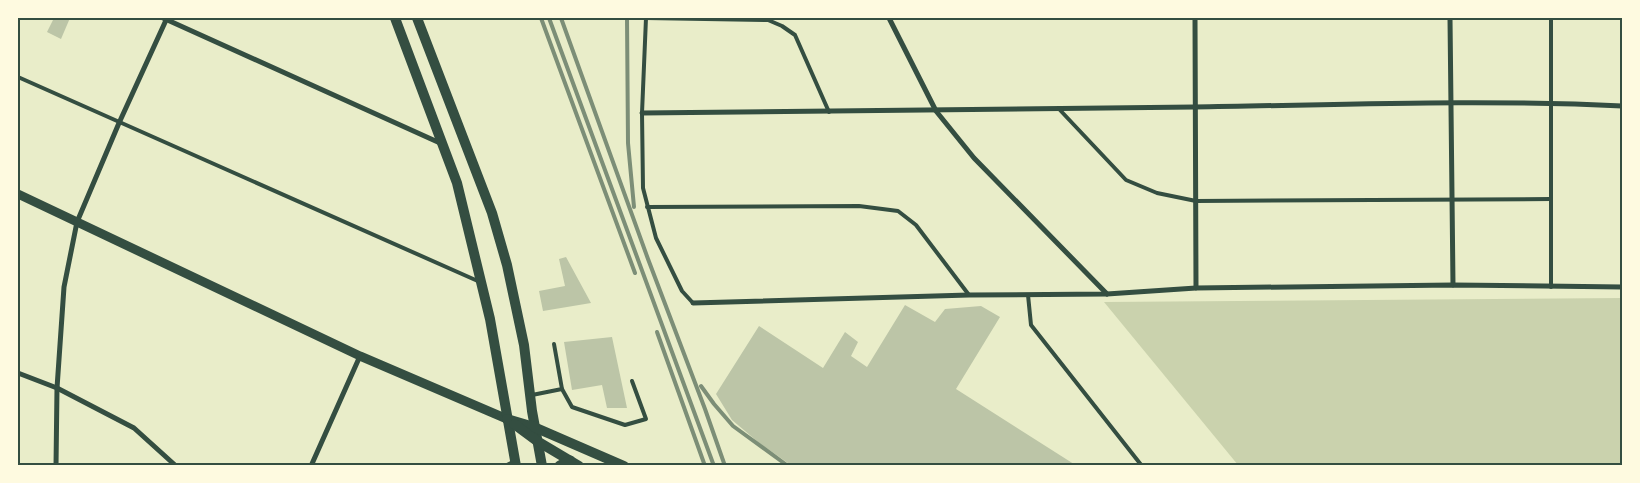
<svg xmlns="http://www.w3.org/2000/svg" width="1640" height="483" font-family="Lato,sans-serif">
<style>
.green{fill:#cad2ad}
.building{fill:#bcc5a7}
.lines{fill:none;stroke-linecap:round;stroke-linejoin:round}
.service{stroke:#344e41;stroke-width:4}
.minor{stroke:#344e41;stroke-width:5}
.tertiary{stroke:#344e41;stroke-width:9}
.secondary{stroke:#344e41;stroke-width:10}
.primary{stroke:#344e41;stroke-width:11}
.rail{stroke:#7c8e77;stroke-width:4}
.neatline{fill:none;stroke:#344e41;stroke-width:2}
</style>
<rect width="100%" height="100%" fill="#e9edc9"/>
<!-- green -->
<path class="green" d="M 1622,298 L 1622,466 L 1238,465 L 1104,302 Z"/>
<!-- building -->
<g class="building">
<path d="M 54,18 L 70,18 L 61,39 L 47,32 Z"/>
<path d="M 566,257 L 591,303 L 543,311 L 539,291 L 565,286 L 559,259 Z"/>
<path d="M 905,305 L 935,322 L 945,309 L 981,306 L 1000,317 L 956,389 L 1077,466 L 792,466 L 758,442 L 732,420 L 716,394 L 759,326 L 823,368 L 845,332 L 858,342 L 851,356 L 867,367 Z"/>
<path d="M 612,337 L 627,408 L 607,408 L 602,385 L 572,390 L 564,342 Z"/>
</g>
<g class="lines">
<!-- service -->
<g class="service">
<path d="M 646,18 L 642,113 L 643,188 L 656,238 L 682,291 L 693,303"/>
<path d="M 646,18 L 768,20 L 782,26 L 795,35 L 829,112"/>
<path d="M 18,77 L 480,282"/>
<path d="M 1059,109 L 1126,180 L 1157,193 L 1196,201 L 1551,199"/>
<path d="M 647,207 L 859,206 L 898,211 L 916,225 L 969,295"/>
<path d="M 1551,287 L 1551,18"/>
<path d="M 1028,295 L 1031,325 L 1142,466"/>
<path d="M 562,389 L 572,407 L 625,425 L 646,419 L 632,381"/>
<path d="M 532,395 L 562,389 L 554,344"/>
<path d="M 505,466 L 513,462"/>
</g>
<!-- minor -->
<g class="minor">
<path d="M 163,18 L 440,143"/>
<path d="M 889,18 L 936,111 L 974,158 L 1107,294"/>
<path d="M 1195,18 L 1196,288"/>
<path d="M 1450,18 L 1453,285"/>
<path d="M 642,113 C 826,112 1010,110 1194,107 C 1337,105 1480,99 1622,106"/>
<path d="M 693,303 L 969,295 L 1107,294 L 1196,288 L 1453,285 L 1622,287"/>
<path d="M 18,373 L 57,388 L 134,428 L 176,466"/>
<path d="M 56,466 L 57,388 L 64,287 L 77,222 L 119,123 L 167,18"/>
<path d="M 311,466 L 360,356"/>
</g>
<!-- tertiary -->
<path class="tertiary" d="M 18,194 L 360,356 L 507,419"/>
<!-- secondary -->
<g class="secondary">
<path d="M 395,18 L 457,183 L 490,319 L 516,466"/>
<path d="M 417,18 L 492,213 L 507,265 L 524,345 L 532,411 L 542,466"/>
<path d="M 507,419 L 534,427 L 624,466"/>
<path d="M 514,424 L 537,441 L 579,466"/>
</g>
<!-- primary -->
<path class="primary" d="M 560,466 L 570,461"/>
<!-- rail -->
<g class="rail">
<path d="M 541,18 L 635,273"/>
<path d="M 549,18 L 714,466"/>
<path d="M 561,18 L 648,259 L 705,409 L 725,466"/>
<path d="M 627,18 L 628,143 L 634,207"/>
<path d="M 657,332 L 705,466"/>
<path d="M 701,386 L 714,404 L 733,426 L 788,466"/>
</g>
</g>
<!-- border -->
<rect width="1640" height="483" fill="none" stroke="#fefae0" stroke-width="38"/>
<rect x="19" y="19" width="1602" height="445" class="neatline"/>
</svg>
